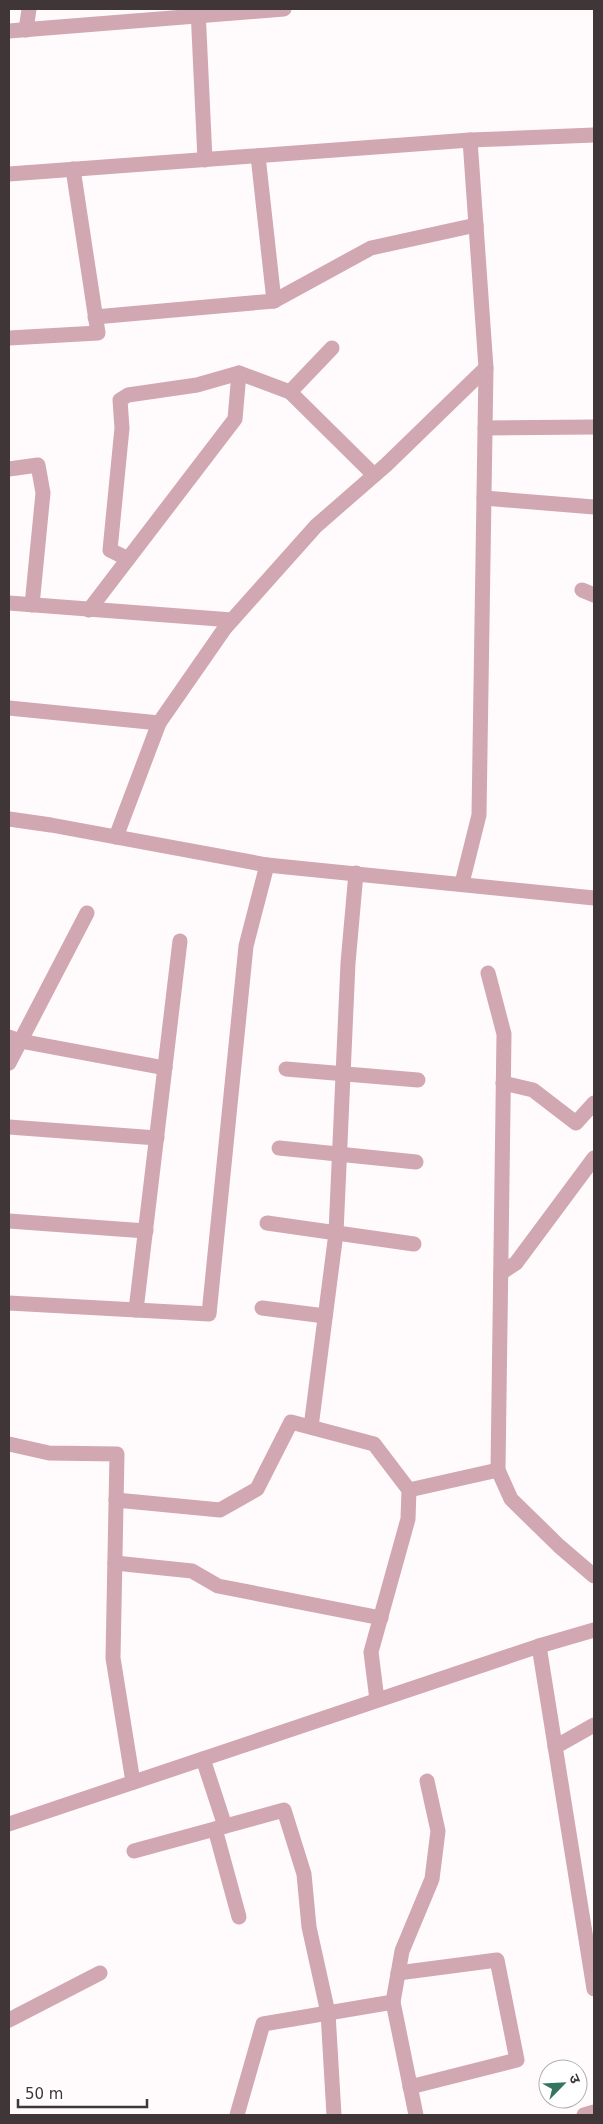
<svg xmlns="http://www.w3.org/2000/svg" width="603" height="2124" font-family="'DejaVu Sans','Noto Sans Devanagari',sans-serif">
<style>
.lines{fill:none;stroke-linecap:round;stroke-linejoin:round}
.minor{stroke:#d1a7b1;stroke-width:15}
</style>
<rect width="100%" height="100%" fill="#fffafb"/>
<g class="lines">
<!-- minor -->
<g class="minor">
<path d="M 198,9 L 205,160"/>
<path d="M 26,30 L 29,9"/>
<path d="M 9,31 L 284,9"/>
<path d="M 258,156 L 274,301"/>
<path d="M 9,174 L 470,140 L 594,135"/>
<path d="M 95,317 L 274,301 L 371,248 L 476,225 L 476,227"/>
<path d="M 9,338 L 98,333 L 73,169"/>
<path d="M 332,348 L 290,392 L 374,475"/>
<path d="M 485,428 L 594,427"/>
<path d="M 9,469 L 38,465 L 43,493 L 32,605"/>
<path d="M 484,498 L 594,507"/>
<path d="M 128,559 L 110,550 L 122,428 L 120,400 L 128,395 L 197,385 L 239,373 L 290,392"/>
<path d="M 582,590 L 594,595"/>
<path d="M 9,603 L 232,620"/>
<path d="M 89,610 L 235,419 L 239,373"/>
<path d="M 9,708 L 159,723"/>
<path d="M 9,819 L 51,825 L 267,865 L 594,898"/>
<path d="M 116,837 L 159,723 L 225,628 L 316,526 L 386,465 L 486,368"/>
<path d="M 462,883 L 479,815 L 486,368 L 470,140"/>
<path d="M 488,973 L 504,1034 L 498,1470 L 511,1499 L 559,1546 L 594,1576"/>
<path d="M 9,1037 L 20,1041 L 165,1068"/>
<path d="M 9,1063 L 87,913"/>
<path d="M 286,1069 L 418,1080"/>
<path d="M 503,1083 L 533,1090 L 576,1123 L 594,1103"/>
<path d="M 9,1127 L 157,1138"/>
<path d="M 279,1148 L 416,1162"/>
<path d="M 9,1221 L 146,1231"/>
<path d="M 267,1223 L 414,1244"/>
<path d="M 501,1273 L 516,1263 L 594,1158"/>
<path d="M 9,1303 L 209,1314 L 246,946 L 267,865"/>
<path d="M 262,1308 L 325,1316"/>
<path d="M 136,1310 L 180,941"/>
<path d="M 311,1427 L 336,1233 L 348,963 L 356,873"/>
<path d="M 9,1444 L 49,1453 L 117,1454 L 113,1658 L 133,1782"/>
<path d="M 409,1490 L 498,1470"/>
<path d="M 116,1500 L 220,1510 L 257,1489 L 291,1422 L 374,1444 L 409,1490 L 408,1519 L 371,1652 L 377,1700"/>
<path d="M 115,1563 L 192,1571 L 218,1586 L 381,1618"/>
<path d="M 539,1646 L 594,1989"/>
<path d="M 555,1747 L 594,1725"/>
<path d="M 203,1759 L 225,1826"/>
<path d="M 9,1824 L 539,1646 L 594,1630"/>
<path d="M 215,1829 L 239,1917"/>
<path d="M 134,1851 L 284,1810 L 304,1874 L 309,1927 L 328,2013 L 334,2115"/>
<path d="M 398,1973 L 497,1960 L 517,2060 L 410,2087"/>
<path d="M 9,2020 L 100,1973"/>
<path d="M 237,2115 L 263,2024 L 393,2002"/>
<path d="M 416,2115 L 393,2002 L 402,1951 L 432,1879 L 438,1831 L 427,1781"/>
<path d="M 584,2115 L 594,2112"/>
</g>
</g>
<!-- border -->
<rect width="603" height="2124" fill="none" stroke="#403638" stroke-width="20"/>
<!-- north arrow -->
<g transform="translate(563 2084) rotate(66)"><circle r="24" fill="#ffffff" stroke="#b3afaf"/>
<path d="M0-4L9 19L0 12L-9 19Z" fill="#367460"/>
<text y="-8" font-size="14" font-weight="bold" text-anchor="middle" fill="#403638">उ</text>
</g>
<!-- scale -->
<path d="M18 2099v8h129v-8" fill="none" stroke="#403638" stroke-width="2.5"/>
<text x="25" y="2099" font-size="15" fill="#403638" stroke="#ffffff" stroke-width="4" paint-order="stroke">50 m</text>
</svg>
